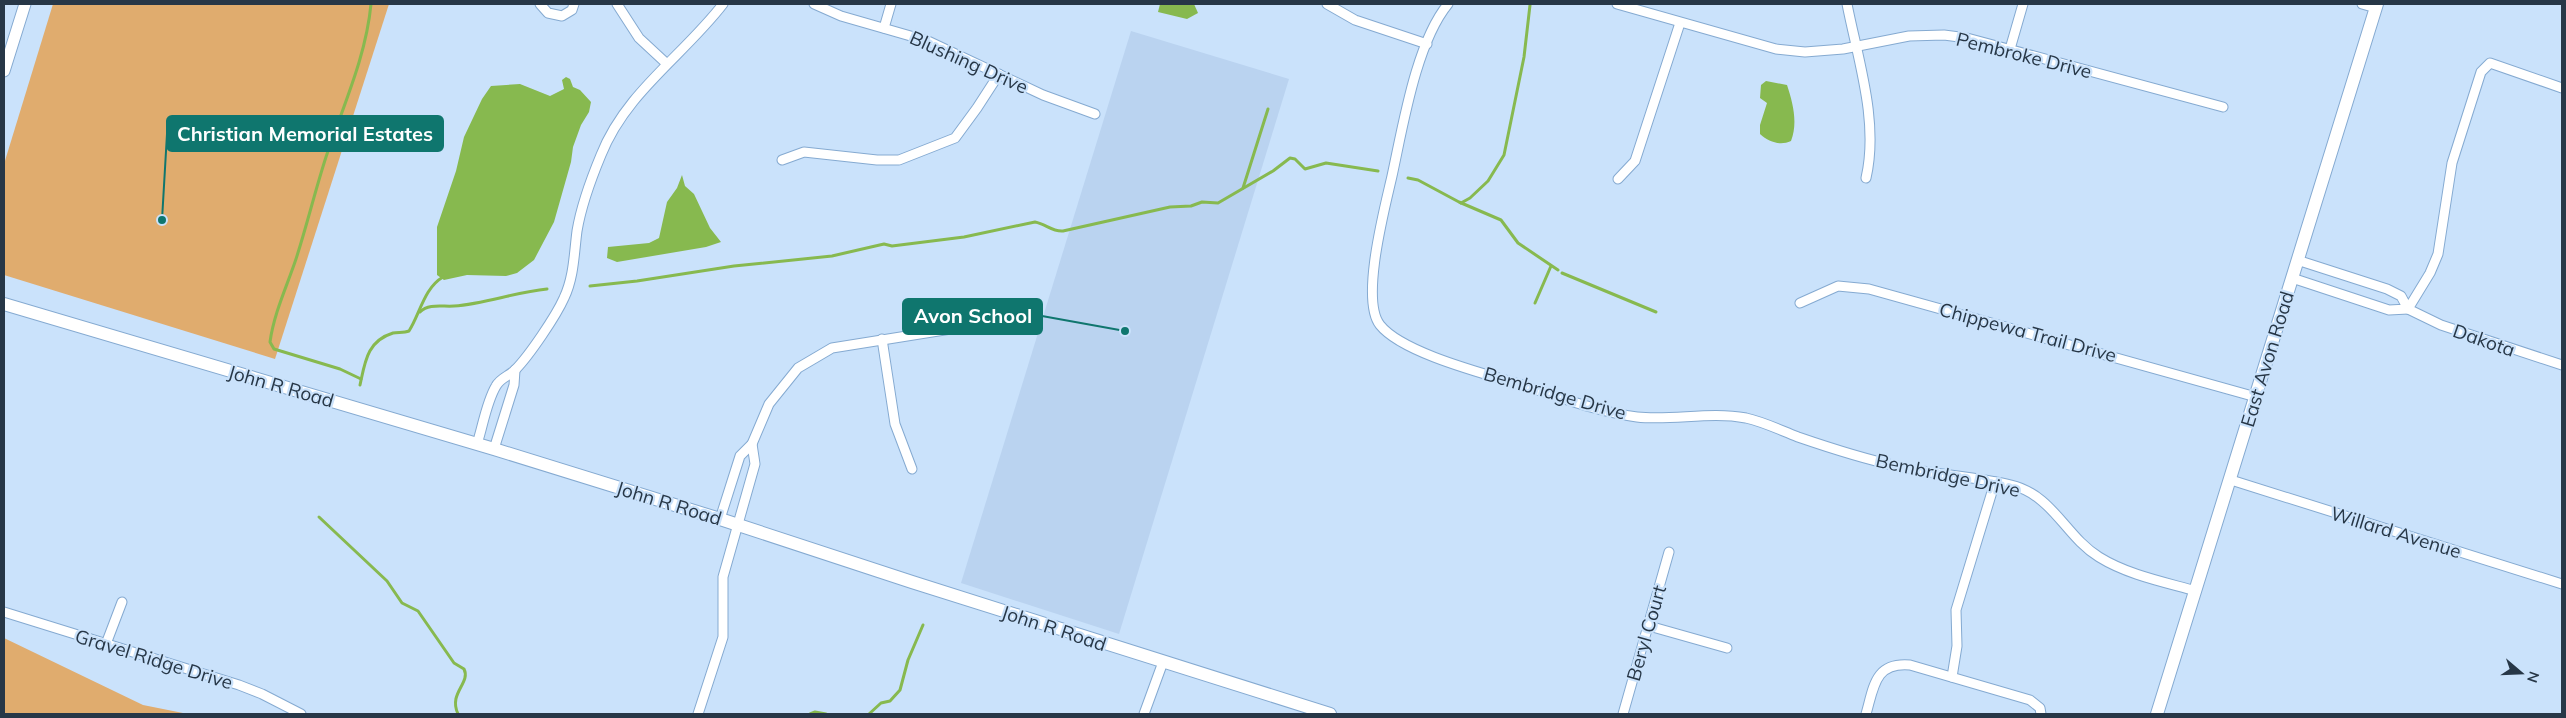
<svg xmlns="http://www.w3.org/2000/svg" width="2566" height="718" font-family="Mulish,sans-serif">
<style>
.built{fill:#bad3f0}
.green{fill:#e0ac6e}
.water{fill:#87b94f}
.lines{fill:none;stroke-linecap:round;stroke-linejoin:round}
.stream{stroke:#87b94f;stroke-width:3}
.minor-casing{stroke:#85aad1;stroke-width:11}
.tertiary-casing{stroke:#85aad1;stroke-width:13}
.secondary-casing{stroke:#85aad1;stroke-width:14}
.minor{stroke:#fff;stroke-width:9}
.tertiary{stroke:#fff;stroke-width:11}
.secondary{stroke:#fff;stroke-width:12}
.labels{text-anchor:middle;dominant-baseline:central;stroke-width:4.5;stroke-linejoin:round;paint-order:stroke}
.street-label{font-size:19px;fill:#273747;stroke:#cae2fb}
.leader{fill:none;stroke:#0f766e;stroke-width:2}
.callout-dot{fill:#0f766e;stroke:#cae2fb;stroke-width:2}
.callout{fill:#0f766e;stroke:#0f766e;stroke-width:2}
.callout-label{font-size:20px;text-anchor:middle;font-weight:bold;fill:#fff}
</style>
<rect width="100%" height="100%" fill="#cae2fb"/>
<!-- built -->
<path class="built" d="M 1131,31 L 1289,79 L 1119,634 L 961,583 Z"/>
<!-- green -->
<g class="green">
<path d="M 53,4 L 389,4 L 275,359 L 4,275 L 4,164 Z"/>
<path d="M 4,638 L 143,705 L 188,714 L 4,714 Z"/>
</g>
<!-- water -->
<g class="water">
<path d="M 1160,4 L 1194,4 L 1198,13 L 1187,19 L 1158,12 Z"/>
<path d="M 566,77 L 570,79 L 573,87 L 580,90 L 591,102 L 589,112 L 581,125 L 573,147 L 571,162 L 554,222 L 534,260 L 517,273 L 506,276 L 467,275 L 444,280 L 437,275 L 437,227 L 456,171 L 464,137 L 482,99 L 491,86 L 520,84 L 550,96 L 564,89 L 562,80 Z"/>
<path d="M 1766,81 L 1787,85 C 1793,103 1798,123 1791,141 C 1780,146 1769,142 1760,134 L 1760,125 L 1767,103 L 1760,98 L 1761,85 Z"/>
<path d="M 682,175 L 685,186 L 694,194 L 710,228 L 721,242 L 706,247 L 617,262 L 607,258 L 608,247 L 649,243 L 659,238 L 667,202 L 677,188 Z"/>
</g>
<g class="lines">
<!-- stream -->
<g class="stream">
<path d="M 1408,178 L 1418,180 L 1459,202 L 1501,220 L 1518,243 L 1558,270"/>
<path d="M 1243,188 L 1268,109"/>
<path d="M 1461,203 L 1470,198 L 1488,181 L 1504,155 L 1524,57 L 1530,5"/>
<path d="M 1562,273 L 1656,312"/>
<path d="M 590,286 L 637,281 L 734,266 L 832,256 L 884,244 L 892,246 L 964,237 L 1035,222 C 1046,224 1052,232 1063,231 L 1170,207 L 1191,206 L 1202,202 L 1218,203 L 1273,171 L 1290,158 L 1295,159 L 1305,169 L 1326,163 L 1378,171"/>
<path d="M 1535,303 L 1551,266"/>
<path d="M 420,312 C 429,303 443,307 454,306 C 485,304 515,292 547,289"/>
<path d="M 361,379 L 340,369 L 274,349 L 270,342 C 274,313 287,286 296,259 C 307,225 315,191 326,157 C 343,106 366,57 371,4"/>
<path d="M 360,385 C 365,362 367,341 393,333 C 398,332 404,333 409,331 C 420,314 424,288 443,277"/>
<path d="M 319,517 L 387,581 L 402,603 L 418,611 L 454,663 L 464,669 C 471,683 448,693 458,714"/>
<path d="M 810,714 L 815,712 L 826,714"/>
<path d="M 869,714 L 881,703 L 890,701 L 900,690 L 908,660 L 923,625"/>
</g>
<!-- minor casing -->
<g class="minor-casing">
<g id="minor">
<path d="M 540,4 L 548,13 L 562,16 L 572,10 L 574,4"/>
<path d="M 617,4 L 639,38 L 667,64"/>
<path d="M 814,4 L 841,16 L 928,41 L 1043,95 L 1095,114"/>
<path d="M 1327,4 L 1355,20 L 1427,44"/>
<path d="M 1448,4 C 1416,43 1403,126 1392,176 C 1385,207 1360,300 1380,325 C 1403,354 1490,375 1525,386 C 1562,398 1599,412 1637,417 C 1673,421 1710,411 1746,418 C 1764,422 1780,430 1798,437 C 1830,448 1864,459 1897,466 C 1935,475 1974,476 2011,485 C 2053,495 2065,536 2099,557 C 2128,575 2164,582 2196,591"/>
<path d="M 1617,4 L 1776,49 L 1805,52 L 1843,49 L 1909,36 L 1944,35 L 1967,38 L 2223,107"/>
<path d="M 1847,4 C 1858,60 1879,122 1866,178"/>
<path d="M 2362,4 L 2376,8"/>
<path d="M 884,28 L 891,4"/>
<path d="M 2010,49 L 2023,4"/>
<path d="M 2562,88 L 2490,63 L 2481,72 L 2452,163 L 2438,254 L 2430,273 L 2408,309 L 2441,325 L 2562,365"/>
<path d="M 782,160 L 804,152 L 877,160 L 899,160 L 955,138 L 977,108 L 999,74"/>
<path d="M 1618,179 L 1635,161 L 1680,23"/>
<path d="M 2292,278 L 2389,310 L 2408,309 L 2401,296 L 2387,289 L 2297,260"/>
<path d="M 1800,303 L 1838,286 L 1869,289 L 2256,397"/>
<path d="M 882,339 L 895,424 L 912,469"/>
<path d="M 477,444 C 483,426 486,403 496,386 C 500,378 509,376 515,370 C 529,356 556,316 564,298 C 574,277 574,254 577,231 C 581,207 591,179 601,155 C 626,92 683,56 723,4"/>
<path d="M 494,449 L 514,385 L 515,370"/>
<path d="M 2231,480 L 2562,584"/>
<path d="M 720,519 L 740,456 L 752,444 L 769,404 L 798,368 L 832,348 L 957,328"/>
<path d="M 4,612 L 239,685 L 262,694 L 301,714"/>
<path d="M 1649,626 L 1727,648"/>
<path d="M 106,644 L 122,602"/>
<path d="M 1952,677 L 1957,646 L 1956,610 L 1995,482"/>
<path d="M 698,714 L 723,637 L 723,577 L 755,464 L 752,444"/>
<path d="M 1144,714 L 1163,662"/>
<path d="M 1623,714 L 1669,552"/>
<path d="M 1866,714 C 1874,686 1875,662 1910,665 L 2030,700 L 2040,708 L 2041,714"/>
</g>
</g>
<!-- tertiary casing -->
<g class="tertiary-casing">
<path id="tertiary" d="M 4,71 L 25,4"/>
</g>
<!-- secondary casing -->
<g class="secondary-casing">
<g id="secondary">
<path d="M 4,304 L 494,449 L 720,519 L 912,582 L 1330,714"/>
<path d="M 2157,714 L 2377,4"/>
</g>
</g>
<!-- minor -->
<use href="#minor" class="minor"/>
<!-- tertiary -->
<use href="#tertiary" class="tertiary"/>
<!-- secondary -->
<use href="#secondary" class="secondary"/>
</g>
<g class="labels">
<!-- street labels -->
<g class="street-label">
<text transform="translate(2024 55) rotate(14)">Pembroke Drive</text>
<text transform="translate(969 62) rotate(24)">Blushing Drive</text>
<text transform="translate(2028 332) rotate(15)">Chippewa Trail Drive</text>
<text transform="translate(2484 340) rotate(19)">Dakota</text>
<text transform="translate(2267 359) rotate(-73)">East Avon Road</text>
<text transform="translate(281 386) rotate(16)">John R Road</text>
<text transform="translate(1555 393) rotate(16)">Bembridge Drive</text>
<text transform="translate(1948 475) rotate(12)">Bembridge Drive</text>
<text transform="translate(669 503) rotate(17)">John R Road</text>
<text transform="translate(2396 532) rotate(17)">Willard Avenue</text>
<text transform="translate(1054 628) rotate(18)">John R Road</text>
<text transform="translate(1646 633) rotate(-74)">Beryl Court</text>
<text transform="translate(154 659) rotate(17)">Gravel Ridge Drive</text>
</g>
</g>
<!-- callouts -->
<path class="leader" d="M162 220L167 134M1125 331L1042 316"/>
<g class="callout-dot">
<circle cx="162" cy="220" r="5"/>
<circle cx="1125" cy="331" r="5"/>
</g>
<g class="callout">
<rect x="167" y="116" width="276" height="35" rx="5"/>
<rect x="903" y="299" width="139" height="35" rx="5"/>
</g>
<g class="callout-label">
<text x="305" y="141">Christian Memorial Estates</text>
<text x="973" y="323">Avon School</text>
</g>
<!-- border -->
<rect width="2566" height="718" fill="none" stroke="#273747" stroke-width="10"/>
<!-- north arrow -->
<g transform="translate(2521 673) rotate(109)" stroke="#cae2fb" stroke-width="4" paint-order="stroke">
<path d="M0-4L9 19L0 12L-9 19Z" fill="#273747"/>
<text y="-8" font-size="14" font-weight="bold" text-anchor="middle" fill="#273747">N</text>
</g>
</svg>
